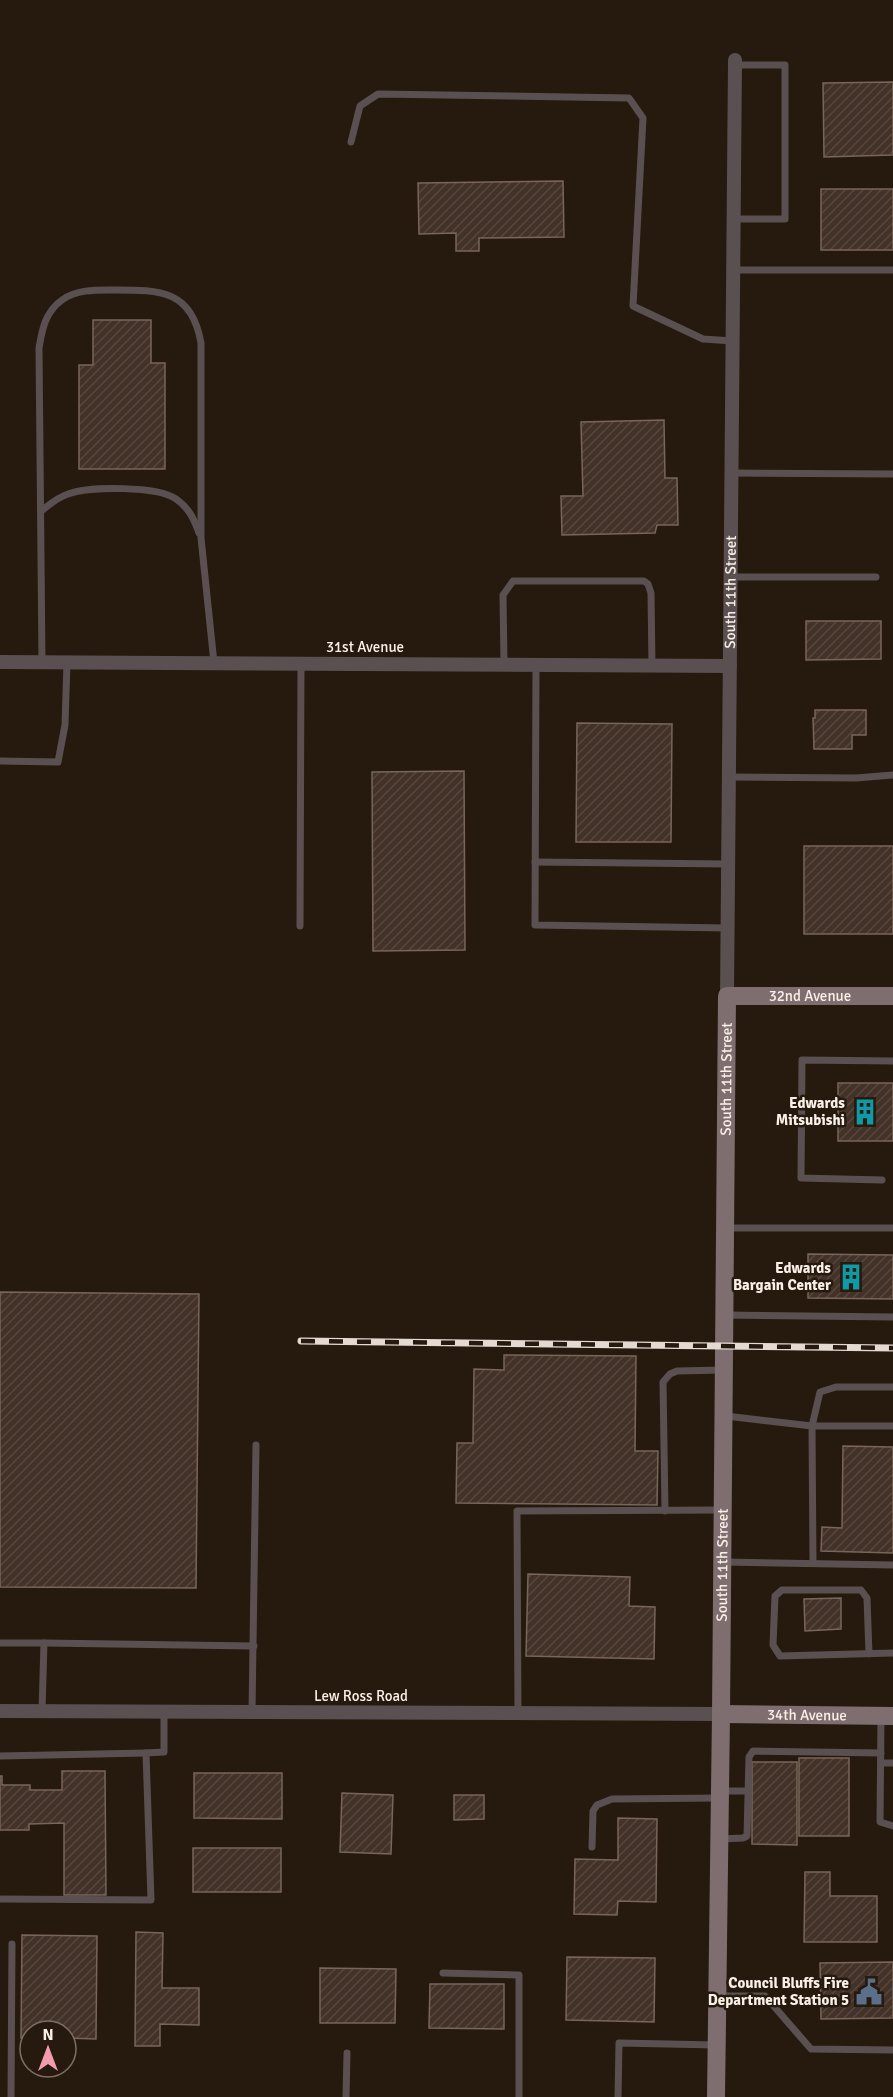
<svg xmlns="http://www.w3.org/2000/svg" width="893" height="2097" font-family="Signika,sans-serif">
<style>
.building{fill:url(#building-hatch);stroke:#78665a;stroke-width:1.5}
.lines{fill:none;stroke-linecap:round;stroke-linejoin:round}
.lane{stroke:#5a5051;stroke-width:7}
.street{stroke:#5a5051;stroke-width:14}
.secondary{stroke:#7e6e6f;stroke-width:18}
.rail-casing{stroke:#e5dad2;stroke-width:7}
.rail{stroke:#26190d;stroke-width:4.5;stroke-dasharray:14;stroke-linecap:butt}
.labels{text-anchor:middle;dominant-baseline:central;stroke-width:5;stroke-linejoin:round;paint-order:stroke}
.street-label{font-size:15px;fill:#faf0e8;stroke:#26190d}
.poi-label{font-size:15px;font-weight:bold;fill:#faf0e8;stroke:#26190d;text-anchor:end}
</style>
<defs>
<pattern id="building-hatch" width="6" height="6" patternUnits="userSpaceOnUse" patternTransform="scale(1.5)"><rect width="6" height="6" fill="#433228"/><path d="M-1 1l2-2M0 6l6-6M5 7l2-2" fill="none" stroke="#56463d"/></pattern>
</defs>
<rect width="100%" height="100%" fill="#26190d"/>
<!-- building -->
<g class="building">
<path d="M 893,82 L 893,155 L 824,157 L 823,83 Z"/>
<path d="M 563,181 L 564,237 L 479,238 L 479,251 L 456,251 L 456,233 L 419,234 L 418,183 Z"/>
<rect x="821" y="189" width="72" height="61"/>
<path d="M 93,320 L 151,320 L 151,363 L 165,363 L 165,469 L 79,469 L 79,365 L 93,365 Z"/>
<path d="M 664,420 L 665,478 L 677,478 L 678,525 L 657,525 L 655,533 L 562,535 L 561,496 L 583,496 L 581,422 Z"/>
<path d="M 806,621 L 881,621 L 881,659 L 806,660 Z"/>
<path d="M 815,710 L 866,710 L 866,735 L 852,735 L 852,749 L 814,749 L 813,718 L 815,718 Z"/>
<path d="M 577,723 L 672,724 L 671,842 L 576,842 Z"/>
<path d="M 464,771 L 465,950 L 373,951 L 372,772 Z"/>
<rect x="804" y="846" width="89" height="88"/>
<rect x="838" y="1083" width="55" height="58"/>
<path d="M 808,1254 L 893,1255 L 893,1299 L 808,1298 Z"/>
<path d="M 0,1292 L 199,1294 L 196,1588 L 0,1587 Z"/>
<path d="M 504,1355 L 636,1356 L 635,1451 L 658,1451 L 657,1505 L 456,1503 L 457,1443 L 473,1443 L 474,1369 L 504,1370 Z"/>
<path d="M 843,1446 L 893,1447 L 893,1553 L 821,1551 L 822,1527 L 842,1528 Z"/>
<path d="M 528,1574 L 630,1577 L 629,1606 L 655,1607 L 654,1659 L 526,1656 Z"/>
<path d="M 841,1598 L 841,1629 L 805,1631 L 804,1599 Z"/>
<rect x="799" y="1758" width="50" height="78"/>
<path d="M 752,1762 L 797,1762 L 797,1845 L 752,1844 Z"/>
<path d="M 62,1771 L 105,1771 L 106,1895 L 64,1895 L 64,1823 L 29,1824 L 29,1830 L 0,1830 L 0,1776 L 2,1776 L 2,1785 L 30,1785 L 30,1790 L 62,1790 Z"/>
<path d="M 194,1773 L 282,1773 L 282,1819 L 194,1818 Z"/>
<path d="M 342,1793 L 393,1795 L 391,1854 L 340,1852 Z"/>
<path d="M 454,1795 L 484,1795 L 484,1819 L 454,1820 Z"/>
<path d="M 618,1818 L 657,1819 L 656,1902 L 618,1901 L 617,1915 L 574,1914 L 575,1859 L 618,1860 Z"/>
<rect x="193" y="1848" width="88" height="44"/>
<path d="M 805,1872 L 830,1872 L 830,1896 L 877,1896 L 877,1942 L 804,1942 Z"/>
<path d="M 136,1932 L 163,1933 L 162,1988 L 199,1988 L 199,2025 L 160,2024 L 160,2046 L 135,2046 Z"/>
<path d="M 22,1935 L 97,1936 L 96,2039 L 66,2038 L 66,2031 L 30,2031 L 30,2038 L 21,2038 Z"/>
<path d="M 567,1957 L 655,1958 L 654,2022 L 566,2020 Z"/>
<path d="M 893,1962 L 893,2018 L 821,2019 L 820,1963 Z"/>
<path d="M 320,1968 L 396,1969 L 395,2023 L 320,2023 Z"/>
<path d="M 430,1984 L 504,1984 L 504,2029 L 429,2028 Z"/>
</g>
<g class="lines">
<!-- lane -->
<g class="lane">
<path d="M 351,142 L 360,106 L 378,94 L 629,98 L 643,118 L 633,306 L 703,339 L 733,341"/>
<path d="M 733,219 L 785,219 L 785,65 L 735,65"/>
<path d="M 733,270 L 893,270"/>
<path d="M 732,473 L 893,474"/>
<path d="M 41,511 C 49,505 58,497 68,494 C 89,486 158,486 176,499 C 189,508 194,519 199,533"/>
<path d="M 731,577 L 876,577"/>
<path d="M 42,662 L 39,348 C 42,330 45,312 62,300 C 77,289 97,290 115,290 C 160,290 192,290 201,343 L 201,538 L 214,663"/>
<path d="M 504,664 L 503,595 L 513,581 L 644,581 L 648,584 L 651,593 L 652,665"/>
<path d="M 536,664 L 535,925 L 727,928"/>
<path d="M 0,761 L 58,762 L 65,725 L 67,662"/>
<path d="M 729,777 L 856,778 L 893,775"/>
<path d="M 535,862 L 728,864"/>
<path d="M 300,926 L 301,663"/>
<path d="M 882,1180 L 801,1178 L 802,1060 L 893,1061"/>
<path d="M 728,1228 L 893,1228"/>
<path d="M 725,1315 L 893,1317"/>
<path d="M 893,1387 L 836,1387 L 820,1392 L 812,1426 L 893,1426"/>
<path d="M 726,1416 L 812,1426 L 813,1563"/>
<path d="M 665,1511 L 663,1382 L 670,1374 L 677,1371 L 723,1370"/>
<path d="M 725,1562 L 893,1565"/>
<path d="M 0,1643 L 44,1643 L 42,1711"/>
<path d="M 44,1643 L 254,1646"/>
<path d="M 869,1654 L 867,1598 L 861,1590 L 782,1590 L 775,1596 L 773,1645 L 780,1656 L 893,1653"/>
<path d="M 252,1712 L 256,1445"/>
<path d="M 518,1713 L 517,1511 L 720,1510"/>
<path d="M 881,1718 L 880,1822 L 893,1826"/>
<path d="M 0,1756 L 146,1753"/>
<path d="M 881,1763 L 893,1763"/>
<path d="M 721,1791 L 748,1791"/>
<path d="M 721,1839 L 743,1838 L 747,1836 L 749,1757 L 753,1751 L 881,1753"/>
<path d="M 592,1847 L 593,1811 L 597,1805 L 612,1799 L 719,1798"/>
<path d="M 0,1899 L 151,1900 L 146,1753 L 164,1752 L 164,1711"/>
<path d="M 443,1973 L 519,1975 L 519,2097"/>
<path d="M 720,1996 L 765,1996 L 811,2049 L 893,2050"/>
<path d="M 11,2097 L 12,1944"/>
<path d="M 346,2097 L 347,2053"/>
<path d="M 618,2097 L 619,2043 L 716,2045"/>
</g>
<!-- street -->
<g class="street">
<path d="M 0,662 L 730,666"/>
<path id="s1" d="M 727,996 L 735,60"/>
<path d="M 0,1711 L 721,1714"/>
</g>
<!-- secondary -->
<g class="secondary">
<path id="s2" d="M 721,1714 L 893,1716"/>
<path id="s3" d="M 716,2097 L 721,1714 L 727,996 L 893,996"/>
</g>
<!-- rail casing -->
<g class="rail-casing">
<path id="rail" d="M 301,1341 L 893,1348"/>
</g>
<!-- rail -->
<use href="#rail" class="rail"/>
</g>
<!-- icons -->
<defs>
<g id="building-bare" transform="scale(2.07)"><path d="M-4-6H4V6H1V3H-1V6H-4ZM-2.5-4.3h1.7v1.8h-1.7ZM.8-4.3h1.7v1.8H.8ZM-2.5-1h1.7V.8h-1.7ZM.8-1h1.7V.8H.8Z" fill="#0f9aa8" stroke="#26190d" stroke-width="2.5" paint-order="stroke"/></g>
<g id="civic-bare" transform="scale(2.07)"><path d="M-.6-6.5H3V-4.5H.6V-3L4-1V1h2V6H-6V1h2V-1L-.6-3ZM-1.2 2.5V6h2.4V2.5Z" fill="#5c6f8a" stroke="#26190d" stroke-width="2.5" paint-order="stroke"/></g>
</defs>
<g fill-rule="evenodd">
<use href="#building-bare" x="865" y="1112"/>
<use href="#building-bare" x="851" y="1277"/>
<use href="#civic-bare" x="869" y="1992"/>
</g>
<g class="labels">
<!-- street labels -->
<g class="street-label">
<text stroke="none"><textPath href="#s1" startOffset="404">South 11th Street</textPath></text>
<text x="365" y="647">31st Avenue</text>
<text stroke="none"><textPath href="#s3" startOffset="1184">32nd Avenue</textPath></text>
<text stroke="none"><textPath href="#s3" startOffset="1018">South 11th Street</textPath></text>
<text stroke="none"><textPath href="#s3" startOffset="532">South 11th Street</textPath></text>
<text x="361" y="1696">Lew Ross Road</text>
<text stroke="none"><textPath href="#s2" startOffset="86">34th Avenue</textPath></text>
</g>
<!-- poi labels -->
<g class="poi-label">
<text x="845" y="1103">Edwards<tspan x="845" dy="17">Mitsubishi</tspan></text>
<text x="831" y="1268">Edwards<tspan x="831" dy="17">Bargain Center</tspan></text>
<text x="849" y="1983">Council Bluffs Fire<tspan x="849" dy="17">Department Station 5</tspan></text>
</g>
</g>
<!-- north arrow -->
<g transform="translate(48 2049)"><circle r="28" fill="#26190d" stroke="#7b6f65" stroke-width="1.5"/>
<path d="M0-4.5L10 22L0 15L-10 22Z" fill="#f29aae"/>
<text y="-9" font-size="16" font-weight="bold" text-anchor="middle" fill="#faf0e8">N</text>
</g>
</svg>
